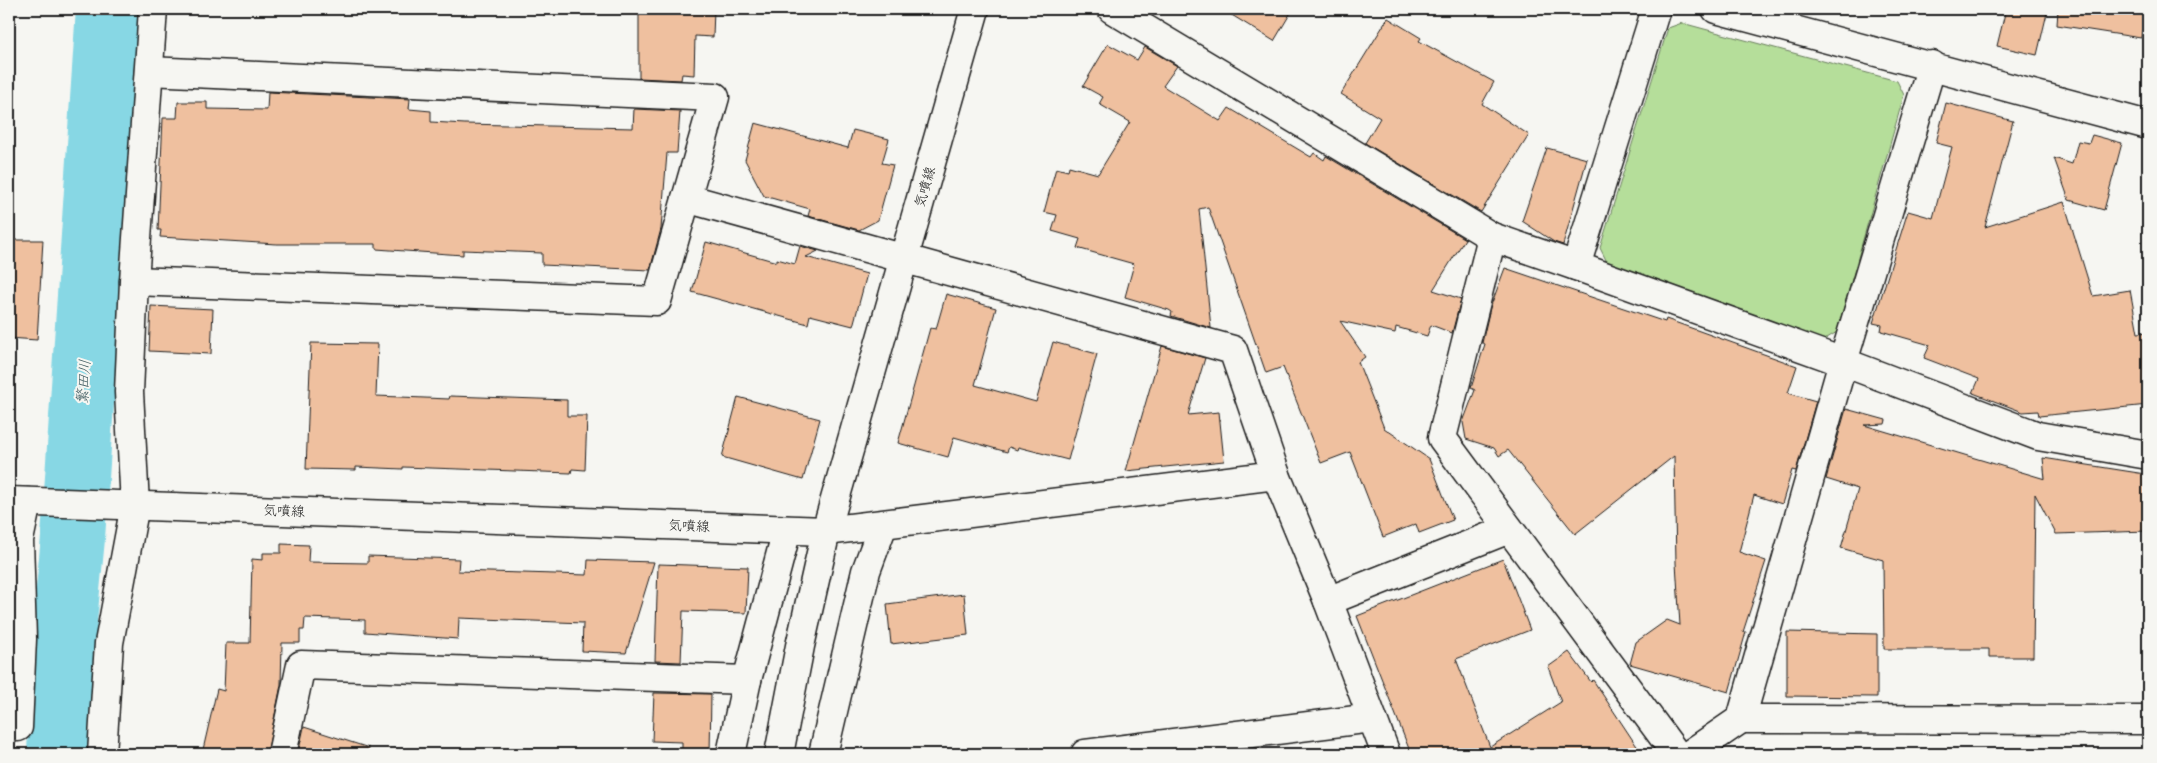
<svg xmlns="http://www.w3.org/2000/svg" width="2157" height="763" font-family="'Balsamiq Sans','Klee One',sans-serif">
<style>
.green{fill:#b5de9a;stroke:#687d5b}
.lines{fill:none;stroke-linecap:round;stroke-linejoin:round}
.river{stroke:#87d7e4;stroke-width:64}
.building{fill:#efc09f;stroke:#1c1c1c}
.street-casing{stroke:#1c1c1c;stroke-width:31}
.secondary-casing{stroke:#1c1c1c;stroke-width:31}
.street{stroke:#f6f6f2;stroke-width:28}
.secondary{stroke:#f6f6f2;stroke-width:28}
.labels{text-anchor:middle;dominant-baseline:central;stroke-width:4;stroke-linejoin:round;paint-order:stroke}
.street-label{font-size:14px;fill:#1c1c1c;stroke:#f6f6f2}
.water-label{font-size:15px;font-style:italic;fill:#415d62;stroke:#f6f6f2}
</style>
<rect width="100%" height="100%" fill="#f6f6f2"/>
<filter id="ink" filterUnits="userSpaceOnUse"><feTurbulence type="fractalNoise" baseFrequency=".02" numOctaves="2"/><feDisplacementMap in="SourceGraphic" scale="10" xChannelSelector="R" yChannelSelector="G"/><feConvolveMatrix kernelMatrix="1 2 1 2 8 2 1 2 1" color-interpolation-filters="sRGB"/></filter>
<g filter="url(#ink)">
<!-- green -->
<path class="green" d="M 1682,23 L 1897,81 L 1904,95 L 1837,332 L 1822,341 L 1607,262 L 1600,248 L 1668,28 Z"/>
<g class="lines">
<!-- river -->
<path class="river" d="M 59,754 L 64,631 L 73,538 L 108,9"/>
</g>
<!-- building -->
<g class="building">
<path d="M 639,9 L 714,9 L 713,37 L 695,36 L 694,75 L 682,74 L 681,80 L 639,78 Z"/>
<path d="M 1222,9 L 1293,9 L 1274,41 Z"/>
<path d="M 2006,9 L 2048,9 L 2037,55 L 1997,46 Z"/>
<path d="M 2058,9 L 2146,9 L 2141,38 L 2057,25 Z"/>
<path d="M 1388,18 L 1421,38 L 1419,41 L 1494,82 L 1482,104 L 1529,135 L 1481,212 L 1365,143 L 1380,118 L 1341,94 Z"/>
<path d="M 1108,44 L 1137,60 L 1145,47 L 1177,66 L 1163,86 L 1220,121 L 1229,108 L 1311,157 L 1314,153 L 1324,160 L 1326,156 L 1465,239 L 1433,290 L 1461,299 L 1452,333 L 1431,325 L 1427,336 L 1396,327 L 1395,333 L 1340,321 L 1365,357 L 1358,362 L 1384,428 L 1429,459 L 1453,520 L 1419,533 L 1416,524 L 1383,537 L 1350,452 L 1321,463 L 1283,367 L 1266,373 L 1208,207 L 1199,209 L 1211,328 L 1171,316 L 1172,312 L 1169,310 L 1125,297 L 1134,264 L 1077,248 L 1080,239 L 1052,231 L 1057,215 L 1044,212 L 1056,168 L 1068,171 L 1069,166 L 1098,174 L 1130,122 L 1099,104 L 1103,97 L 1083,86 Z"/>
<path d="M 268,92 L 410,99 L 409,109 L 431,111 L 431,122 L 465,124 L 633,128 L 634,109 L 680,111 L 677,153 L 667,153 L 661,229 L 650,270 L 542,265 L 542,253 L 463,250 L 463,255 L 376,249 L 376,244 L 277,244 L 160,237 L 161,230 L 158,230 L 163,118 L 177,118 L 178,102 L 207,102 L 207,109 L 267,110 Z"/>
<path d="M 1946,103 L 2013,121 L 1985,227 L 2064,202 L 2093,296 L 2130,290 L 2138,333 L 2148,332 L 2148,405 L 2039,416 L 2038,411 L 2023,412 L 1973,393 L 1979,379 L 1924,358 L 1930,345 L 1881,331 L 1882,325 L 1873,323 L 1908,211 L 1933,218 L 1952,147 L 1936,143 Z"/>
<path d="M 755,123 L 848,148 L 853,130 L 889,139 L 882,163 L 893,165 L 878,220 L 859,230 L 808,216 L 810,209 L 764,196 L 745,160 Z"/>
<path d="M 2092,135 L 2122,143 L 2104,210 L 2069,200 L 2054,158 L 2072,164 L 2078,141 L 2089,143 Z"/>
<path d="M 1547,148 L 1587,159 L 1563,245 L 1554,242 L 1522,221 Z"/>
<path d="M 9,240 L 43,240 L 37,340 L 9,338 Z"/>
<path d="M 706,242 L 777,262 L 777,259 L 795,264 L 800,246 L 818,251 L 806,257 L 867,274 L 853,326 L 810,315 L 808,324 L 692,292 Z"/>
<path d="M 1505,268 L 1665,322 L 1666,319 L 1797,366 L 1788,393 L 1816,401 L 1796,471 L 1792,470 L 1782,504 L 1754,495 L 1739,552 L 1766,561 L 1743,632 L 1746,632 L 1729,692 L 1630,664 L 1636,642 L 1667,620 L 1680,625 L 1676,563 L 1674,456 L 1575,534 L 1508,450 L 1499,456 L 1494,448 L 1466,439 L 1463,422 L 1475,390 L 1471,388 L 1485,344 L 1482,343 L 1490,308 Z"/>
<path d="M 946,294 L 996,308 L 975,385 L 1036,402 L 1053,342 L 1097,354 L 1068,460 L 1018,447 L 1017,450 L 1009,447 L 1007,452 L 954,437 L 948,457 L 898,443 L 930,328 L 936,329 Z"/>
<path d="M 151,306 L 213,309 L 211,354 L 149,351 Z"/>
<path d="M 311,343 L 378,344 L 376,396 L 449,399 L 450,396 L 567,400 L 567,416 L 587,416 L 585,470 L 572,469 L 571,473 L 403,467 L 403,469 L 356,467 L 356,470 L 306,469 Z"/>
<path d="M 1162,346 L 1205,358 L 1188,415 L 1219,412 L 1224,461 L 1126,471 Z"/>
<path d="M 738,397 L 820,419 L 803,480 L 722,457 Z"/>
<path d="M 1846,409 L 1886,420 L 1885,424 L 1864,425 L 2045,479 L 2043,458 L 2145,474 L 2146,493 L 2148,493 L 2148,531 L 2056,534 L 2035,494 L 2033,657 L 1989,657 L 1989,649 L 1884,649 L 1883,560 L 1841,548 L 1858,489 L 1826,479 Z"/>
<path d="M 281,544 L 309,545 L 308,562 L 368,563 L 368,556 L 459,559 L 458,571 L 587,575 L 588,560 L 654,562 L 626,653 L 582,651 L 583,623 L 459,618 L 458,639 L 365,632 L 365,620 L 305,618 L 304,630 L 300,630 L 300,643 L 282,643 L 281,685 L 267,754 L 202,754 L 217,689 L 224,691 L 226,643 L 250,643 L 252,559 L 263,560 L 263,553 L 281,553 Z"/>
<path d="M 1503,559 L 1530,630 L 1456,659 L 1490,747 L 1561,702 L 1548,667 L 1569,652 L 1591,682 L 1593,680 L 1642,754 L 1411,754 L 1357,616 Z"/>
<path d="M 658,564 L 748,567 L 746,613 L 683,611 L 681,662 L 655,661 Z"/>
<path d="M 964,594 L 968,635 L 891,644 L 887,604 Z"/>
<path d="M 1787,632 L 1877,634 L 1877,697 L 1787,696 Z"/>
<path d="M 654,693 L 711,694 L 710,754 L 682,754 L 682,742 L 652,741 Z"/>
<path d="M 304,727 L 369,748 L 368,754 L 298,754 Z"/>
</g>
<g class="lines">
<!-- street casing -->
<g class="street-casing">
<g id="street">
<path d="M 1112,9 L 1492,237 L 1576,266 L 1843,362 L 2038,436 L 2148,455"/>
<path d="M 1716,9 L 2148,125"/>
<path d="M 686,198 L 1233,350 L 1276,475 L 1328,601 L 1386,754"/>
<path d="M 1492,237 L 1442,438 L 1676,754"/>
<path d="M 1576,266 L 1656,9"/>
<path d="M 134,281 L 657,301 L 715,97 L 149,71"/>
<path d="M 826,531 L 1276,475"/>
<path d="M 1328,601 L 1509,529"/>
<path d="M 1741,719 L 2148,720"/>
<path d="M 9,724 L 18,727 L 22,639 L 19,540 L 27,502"/>
<path d="M 102,754 L 109,643 L 135,505 L 129,392 L 134,281 L 153,9"/>
<path d="M 282,754 L 301,665 L 747,680"/>
<path d="M 731,754 L 747,680 L 787,530"/>
<path d="M 823,754 L 866,571 L 883,525"/>
<path d="M 1085,754 L 1372,718"/>
<path d="M 1690,754 L 1741,719 L 1843,362 L 1932,65"/>
</g>
</g>
<!-- secondary casing -->
<g class="secondary-casing">
<g id="secondary">
<path d="M 9,501 L 826,531"/>
<path d="M 779,754 L 800,646 L 826,531 L 975,9"/>
</g>
</g>
<!-- street -->
<use href="#street" class="street"/>
<!-- secondary -->
<use href="#secondary" class="secondary"/>
</g>
</g>
<g class="labels">
<!-- street labels -->
<g class="street-label">
<text transform="translate(925 187) rotate(-74)">気噴線</text>
<text transform="translate(284 511) rotate(2)">気噴線</text>
<text transform="translate(689 526) rotate(2)">気噴線</text>
</g>
<!-- water labels -->
<g class="water-label">
<text transform="translate(84 382) rotate(-86)">繁田川</text>
</g>
</g>
<!-- margin -->
<rect width="2157" height="763" fill="none" stroke="#f6f6f2" stroke-width="30"/>
<rect x="15" y="15" width="2127" height="733" fill="none" stroke="#1c1c1c" stroke-width="2" filter="url(#ink)"/>
</svg>
